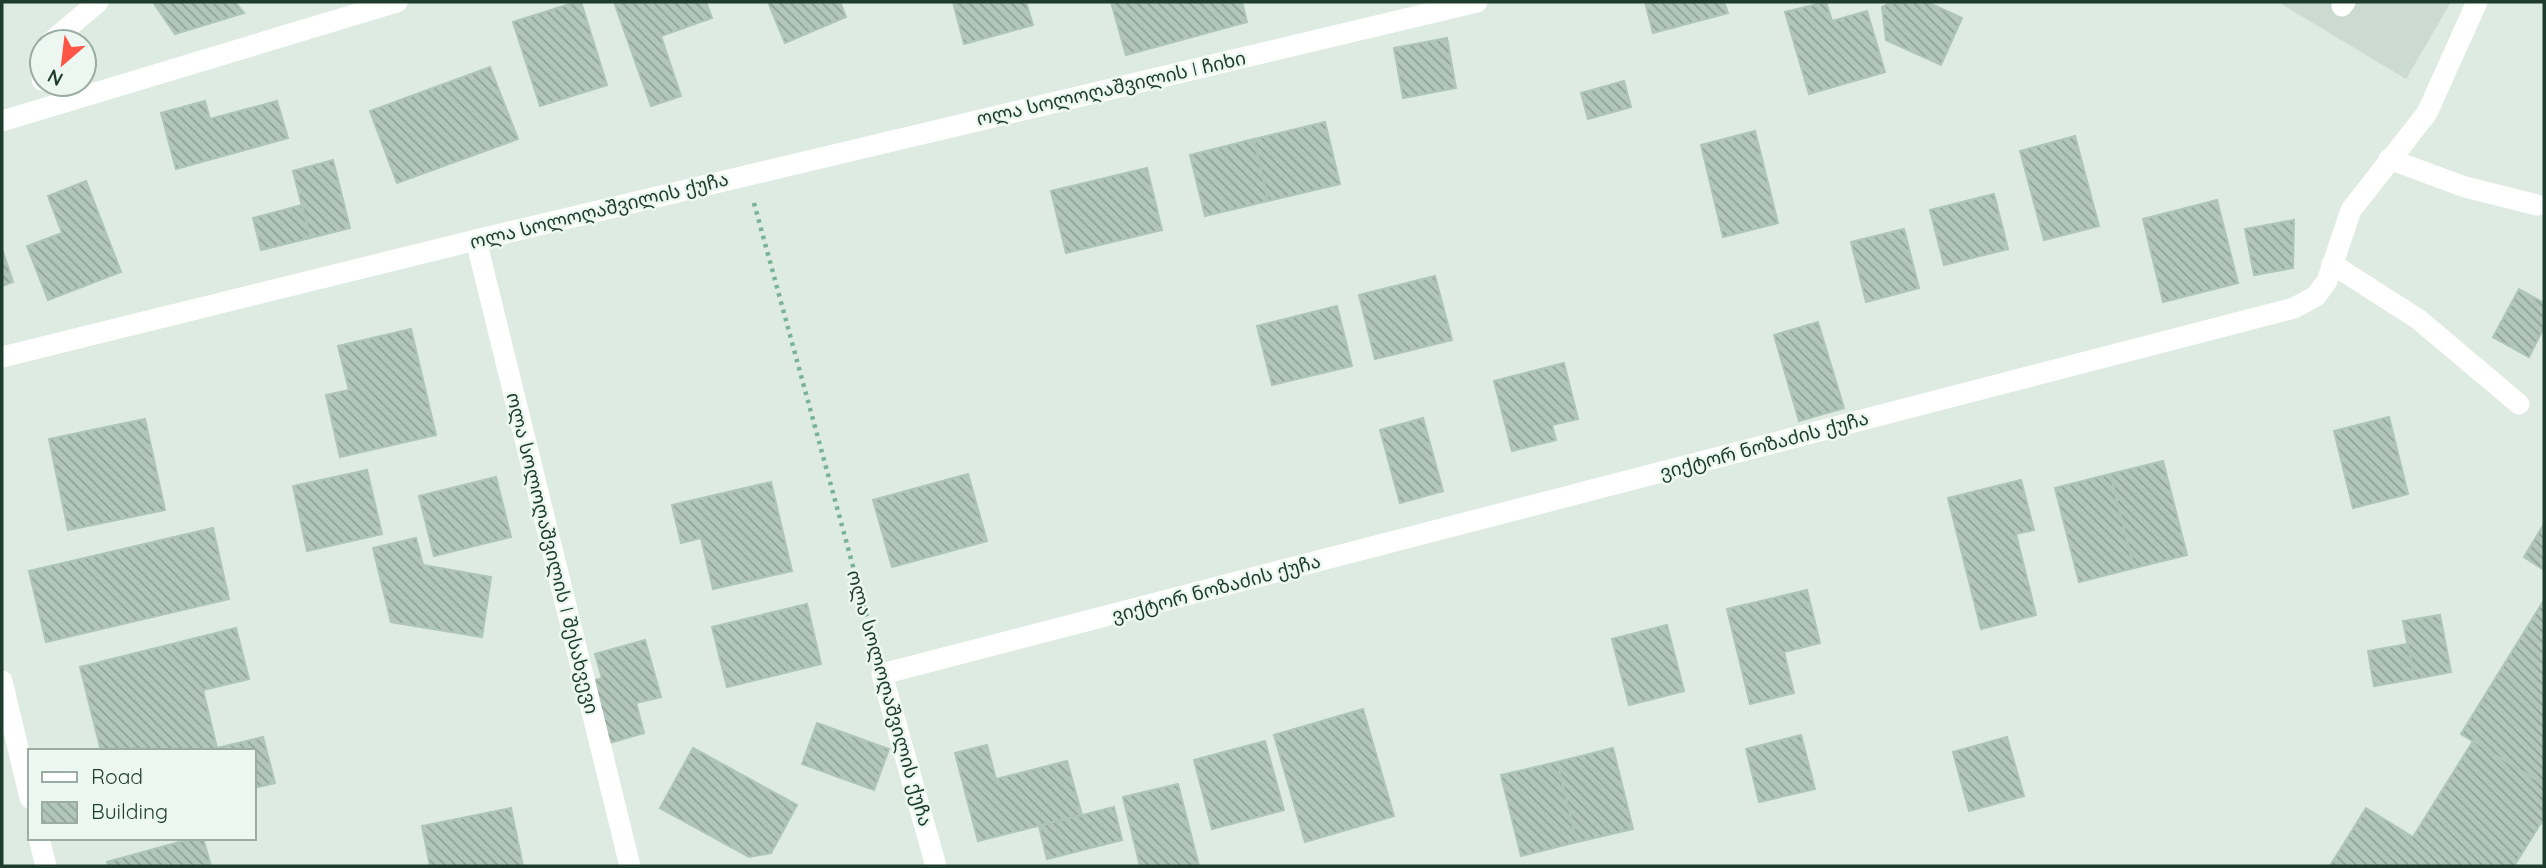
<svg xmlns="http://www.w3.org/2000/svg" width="2546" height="868" font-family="Quicksand,'Noto Sans Georgian',sans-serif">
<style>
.built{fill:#cbdbd1}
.building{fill:url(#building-back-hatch);stroke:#afc5b8;stroke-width:2}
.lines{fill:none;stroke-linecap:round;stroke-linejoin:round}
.path{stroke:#79b397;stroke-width:4.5;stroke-dasharray:3.5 5;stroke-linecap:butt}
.minor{stroke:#fff;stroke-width:21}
.labels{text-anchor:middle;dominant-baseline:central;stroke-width:5;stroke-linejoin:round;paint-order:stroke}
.street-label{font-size:19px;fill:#1d3c2e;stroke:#edf7f1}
</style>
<defs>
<pattern id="building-back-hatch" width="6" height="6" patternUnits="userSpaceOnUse" patternTransform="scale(1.75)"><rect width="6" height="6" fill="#b2c6bb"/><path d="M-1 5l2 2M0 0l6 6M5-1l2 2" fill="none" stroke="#90a298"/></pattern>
</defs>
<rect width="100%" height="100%" fill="#ddebe2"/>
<!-- built -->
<path class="built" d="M 2278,2 L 2451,2 L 2406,79 Z"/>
<!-- building -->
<g class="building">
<path d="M 153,2 L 235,2 L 244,13 L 175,34 Z"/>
<path d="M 576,2 L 581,2 L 607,85 L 540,106 L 513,22 Z"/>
<path d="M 614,2 L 706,2 L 712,18 L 661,36 L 681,96 L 651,106 Z"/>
<path d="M 768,2 L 840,2 L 846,17 L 785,43 Z"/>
<path d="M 953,2 L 1026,2 L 1033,25 L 964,44 Z"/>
<path d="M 1111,2 L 1242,2 L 1247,22 L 1126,55 Z"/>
<path d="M 1645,2 L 1724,2 L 1728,13 L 1653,33 Z"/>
<path d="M 1826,2 L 1832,21 L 1867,11 L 1885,72 L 1809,94 L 1785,12 Z"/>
<path d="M 1892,2 L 1927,2 L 1962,18 L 1941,65 L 1886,40 L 1882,7 Z"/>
<path d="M 1447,38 L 1456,88 L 1403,98 L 1394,48 Z"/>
<path d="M 490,67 L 518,139 L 397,183 L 370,111 Z"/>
<path d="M 1624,81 L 1631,107 L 1588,119 L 1581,93 Z"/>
<path d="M 205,101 L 210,119 L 277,101 L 288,138 L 176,169 L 161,113 Z"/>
<path d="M 1325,122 L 1340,184 L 1268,201 L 1254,139 Z"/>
<path d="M 1755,131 L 1778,223 L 1723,237 L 1701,145 Z"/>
<path d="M 2075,136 L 2099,226 L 2044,240 L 2020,151 Z"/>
<path d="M 1254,139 L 1268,201 L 1205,216 L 1190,155 Z"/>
<path d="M 333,160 L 350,228 L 310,238 L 293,171 Z"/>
<path d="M 1147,168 L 1162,230 L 1066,253 L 1051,191 Z"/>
<path d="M 86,181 L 121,272 L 48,300 L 27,246 L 62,233 L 48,196 Z"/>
<path d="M 1994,194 L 2008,249 L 1944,265 L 1930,210 Z"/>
<path d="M 2217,200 L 2238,283 L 2163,302 L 2143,219 Z"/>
<path d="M 302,205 L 310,238 L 261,250 L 253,218 Z"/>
<path d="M 2294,220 L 2293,268 L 2254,275 L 2245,229 Z"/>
<path d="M 1904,229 L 1919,288 L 1866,302 L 1851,242 Z"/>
<path d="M 2,249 L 13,282 L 2,286 Z"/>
<path d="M 1435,276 L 1452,340 L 1375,359 L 1359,295 Z"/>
<path d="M 2519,289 L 2544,303 L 2544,327 L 2529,357 L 2493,337 Z"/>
<path d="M 1337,306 L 1352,366 L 1272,385 L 1257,326 Z"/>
<path d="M 1818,322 L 1844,408 L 1799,421 L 1774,335 Z"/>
<path d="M 411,329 L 436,435 L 340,457 L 326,395 L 349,390 L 338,346 Z"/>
<path d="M 1564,363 L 1578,419 L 1552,425 L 1556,440 L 1512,451 L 1494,381 Z"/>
<path d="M 2389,417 L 2408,494 L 2353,508 L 2334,431 Z"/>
<path d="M 1423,418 L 1443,491 L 1400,503 L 1380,430 Z"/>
<path d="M 145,419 L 165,510 L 68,530 L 49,439 Z"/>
<path d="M 2163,461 L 2187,555 L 2134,568 L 2110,474 Z"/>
<path d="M 367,470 L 382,534 L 307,551 L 293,486 Z"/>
<path d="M 968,474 L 987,541 L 892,567 L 873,500 Z"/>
<path d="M 2110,474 L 2134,568 L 2079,582 L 2055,488 Z"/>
<path d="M 496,477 L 511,537 L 434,556 L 419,496 Z"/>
<path d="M 2021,480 L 2034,530 L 2016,534 L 2036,615 L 1981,629 L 1948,498 Z"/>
<path d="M 771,482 L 792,571 L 713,589 L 701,538 L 681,543 L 672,505 Z"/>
<path d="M 2544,524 L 2544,570 L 2524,557 Z"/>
<path d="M 213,528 L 229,599 L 46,642 L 29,571 Z"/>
<path d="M 416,538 L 423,565 L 491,577 L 482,637 L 391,622 L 373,548 Z"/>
<path d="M 1807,590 L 1820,643 L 1784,652 L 1794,693 L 1750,704 L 1727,609 Z"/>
<path d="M 2544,600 L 2544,785 L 2461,734 Z"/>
<path d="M 807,604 L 821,664 L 727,687 L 712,627 Z"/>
<path d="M 2440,615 L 2451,672 L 2414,679 L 2403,621 Z"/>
<path d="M 1667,625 L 1684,691 L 1629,705 L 1612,639 Z"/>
<path d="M 236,628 L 249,679 L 203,690 L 217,748 L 263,737 L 275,783 L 254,788 L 254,751 L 101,751 L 80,667 Z"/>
<path d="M 645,640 L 661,697 L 636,703 L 644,733 L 606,744 L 589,682 L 602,678 L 595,654 Z"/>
<path d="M 2408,644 L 2414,679 L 2374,686 L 2368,651 Z"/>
<path d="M 1363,709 L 1394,816 L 1305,842 L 1274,735 Z"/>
<path d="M 817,723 L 889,749 L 874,790 L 802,764 Z"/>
<path d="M 1801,735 L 1815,789 L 1759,802 L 1746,749 Z"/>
<path d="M 2007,737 L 2024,796 L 1969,811 L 1953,752 Z"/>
<path d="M 1265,741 L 1284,810 L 1212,829 L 1194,760 Z"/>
<path d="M 2473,741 L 2544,785 L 2544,818 L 2514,866 L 2330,866 L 2366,808 L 2413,837 Z"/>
<path d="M 987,745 L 996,779 L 1067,761 L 1082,815 L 978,841 L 955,753 Z"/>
<path d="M 693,748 L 797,805 L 771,853 L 749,857 L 660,808 Z"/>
<path d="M 1613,748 L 1633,829 L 1577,842 L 1557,762 Z"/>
<path d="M 1557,762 L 1577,842 L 1521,856 L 1501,775 Z"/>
<path d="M 1178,784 L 1199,866 L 1140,866 L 1123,797 Z"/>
<path d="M 1114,807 L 1122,840 L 1047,859 L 1039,826 Z"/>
<path d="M 511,808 L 523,866 L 430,866 L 422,826 Z"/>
<path d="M 194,838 L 203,838 L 211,866 L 109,866 L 107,862 Z"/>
</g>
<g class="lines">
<!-- path -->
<path class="path" d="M 754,203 L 875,647"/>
<!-- minor -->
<g class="minor">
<path d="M 2342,6 L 2345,2"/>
<path d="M 51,42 L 98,2"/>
<path d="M 42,56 L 42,80"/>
<path d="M 2,121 L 397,2"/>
<path d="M 2389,159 L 2465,187 L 2537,205"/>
<path d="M 476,240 L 630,866"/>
<path d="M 2332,264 L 2418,319 L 2519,404"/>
<path d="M 2,357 L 476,240 L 1477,2"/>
<path d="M 2,681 L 30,798"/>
<path d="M 39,838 L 46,866"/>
<path d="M 936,866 L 882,674 L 2294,308 L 2316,296 L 2327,281 L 2351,210 L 2427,113 L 2477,2"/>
</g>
</g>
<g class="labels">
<!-- street labels -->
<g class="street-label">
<text transform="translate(1111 88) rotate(-13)">ოლა სოლოღაშვილის I ჩიხი</text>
<text transform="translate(599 210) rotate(-14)">ოლა სოლოღაშვილის ქუჩა</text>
<text transform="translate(1764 445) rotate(-15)">ვიქტორ ნოზაძის ქუჩა</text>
<text transform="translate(553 553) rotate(76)">ოლა სოლოღაშვილის I შესახვევი</text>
<text transform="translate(1216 588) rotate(-15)">ვიქტორ ნოზაძის ქუჩა</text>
<text transform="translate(890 698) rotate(74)">ოლა სოლოღაშვილის ქუჩა</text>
</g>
</g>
<!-- border -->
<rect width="2546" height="868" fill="none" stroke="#1d3c2e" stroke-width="7"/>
<!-- legend -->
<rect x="28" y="749" width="228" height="91" fill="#edf7f1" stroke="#9aaca3" stroke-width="2"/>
<rect x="42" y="772" width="35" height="10" fill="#ffffff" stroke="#9aaca3" stroke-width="2"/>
<text x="91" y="784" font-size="21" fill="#1d3c2e">Road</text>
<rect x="42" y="802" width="35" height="21" fill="url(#building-back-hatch)" stroke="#9aaca3" stroke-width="2"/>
<text x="91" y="819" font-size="21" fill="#1d3c2e">Building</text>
<!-- north arrow -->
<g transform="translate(63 63) rotate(208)"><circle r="33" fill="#edf7f1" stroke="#9aaca3" stroke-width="2"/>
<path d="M0-5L12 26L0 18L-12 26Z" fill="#ff5547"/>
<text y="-10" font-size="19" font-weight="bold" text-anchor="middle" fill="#1d3c2e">N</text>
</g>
</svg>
